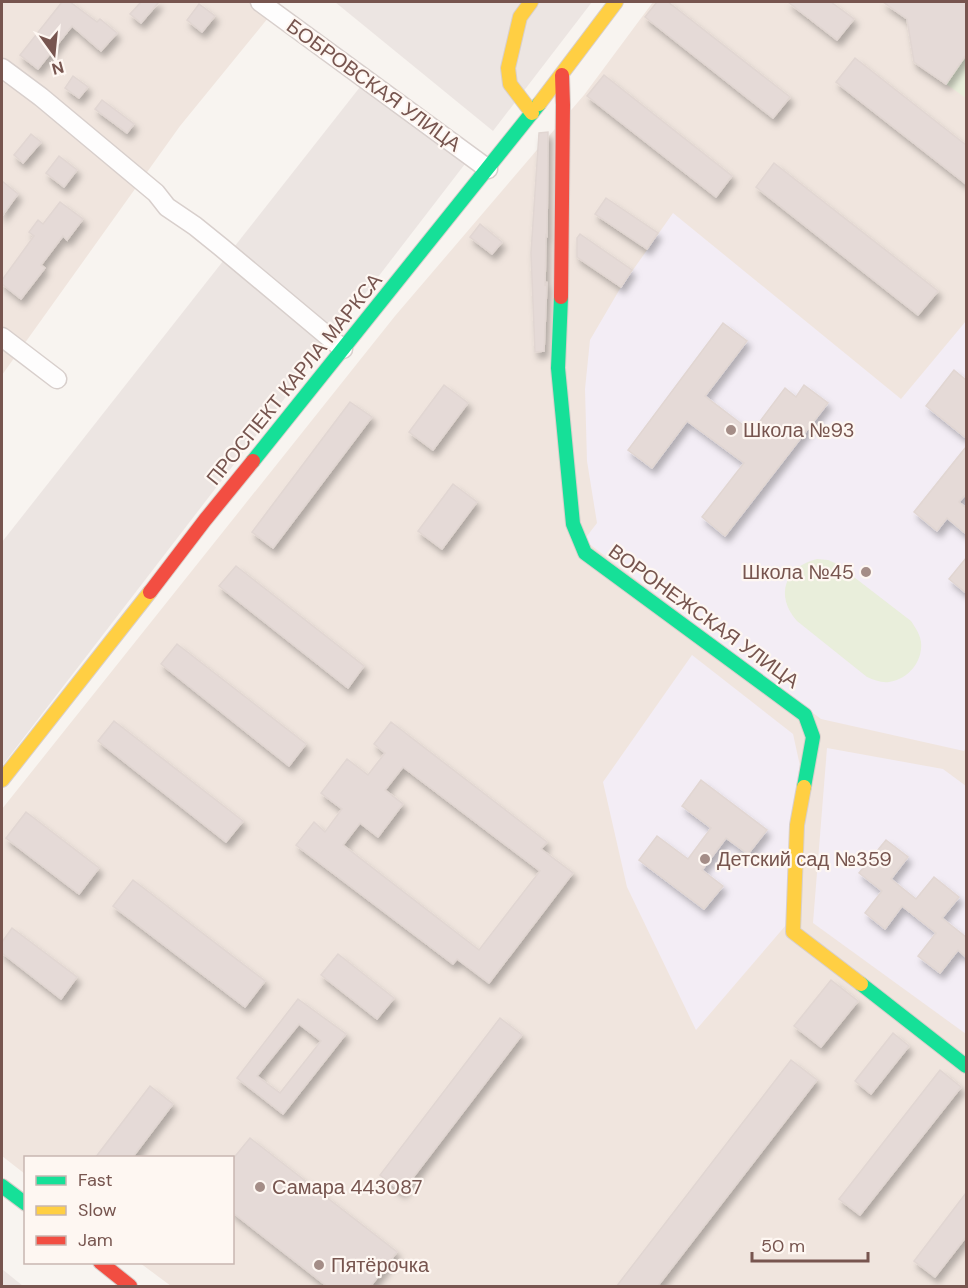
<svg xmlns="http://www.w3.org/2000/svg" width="968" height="1288" font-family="'DM Sans',sans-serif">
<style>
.residential{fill:#f0e5de}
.industrial{fill:#ece5e2}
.education{fill:#f3edf5}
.green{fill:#e9eedb}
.building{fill:#e5dad7;stroke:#e1d6d2;stroke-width:1.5;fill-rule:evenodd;filter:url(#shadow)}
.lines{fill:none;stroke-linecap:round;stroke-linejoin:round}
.street-casing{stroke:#d8cfcc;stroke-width:21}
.fast-casing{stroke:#d8cfcb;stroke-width:16}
.slow-casing{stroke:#d8cfcb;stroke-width:16}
.jam-casing{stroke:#d8cfcb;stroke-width:16}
.street{stroke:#fefdfd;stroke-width:18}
.fast{stroke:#16e098;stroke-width:14}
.slow{stroke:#ffcf43;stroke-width:14}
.jam{stroke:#f24e42;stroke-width:14}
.poi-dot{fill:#a48d87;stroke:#fef7f2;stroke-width:2}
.labels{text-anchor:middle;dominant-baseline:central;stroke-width:4.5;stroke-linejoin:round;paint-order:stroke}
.street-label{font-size:20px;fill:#77554f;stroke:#fef7f2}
.poi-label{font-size:20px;fill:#77554f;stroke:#fef7f2;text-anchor:start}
</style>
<defs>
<filter id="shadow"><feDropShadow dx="3.5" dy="6" stdDeviation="3" flood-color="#0004"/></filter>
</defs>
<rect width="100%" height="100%" fill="#f8f4f0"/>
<!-- residential -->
<g class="residential">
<path d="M 2,2 L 281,2 L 180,126 L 2,375 Z"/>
<path d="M 653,2 L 966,2 L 966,1286 L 171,1286 L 140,1263 L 232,1262 L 232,1158 L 26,1158 L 25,1174 L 2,1156 L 2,809 L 395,316 L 584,95 Z"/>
</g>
<!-- industrial -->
<g class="industrial">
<path d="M 335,2 L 592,2 L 493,131 Z"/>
<path d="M 360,87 L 468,160 L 2,766 L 2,542 Z"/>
<path d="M 2,1269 L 23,1286 L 2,1286 Z"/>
</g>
<!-- education -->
<g class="education">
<path d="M 673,213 L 901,399 L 966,321 L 966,747 L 964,751 L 821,719 L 584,540 L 597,523 L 587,461 L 585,389 L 590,340 L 621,287 Z"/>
<path d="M 692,655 L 793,734 L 800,766 L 786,925 L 696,1030 L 627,887 L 603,782 Z"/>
<path d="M 827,748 L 943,769 L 966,786 L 966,1034 L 813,923 Z"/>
</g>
<!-- green -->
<g class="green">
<path d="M 966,56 L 966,98 L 946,84 Z"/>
<path d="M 817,559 L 828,560 L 837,564 L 911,621 C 915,627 920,634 921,642 C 923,661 909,679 889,682 C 881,683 874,680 867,677 L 797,621 C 775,596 784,567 817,559 Z"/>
</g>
<!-- building -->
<g class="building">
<path d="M 62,2 L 70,2 L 97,22 L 100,19 L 117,33 L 101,51 L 72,26 L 38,69 L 20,55 Z"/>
<path d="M 141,2 L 159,2 L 141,23 L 130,14 Z"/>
<path d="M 657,2 L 668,2 L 790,97 L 773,118 L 645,17 Z"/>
<path d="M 788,2 L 831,2 L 854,19 L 837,40 Z"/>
<path d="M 883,2 L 966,2 L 966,55 L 946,84 L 914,62 L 907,19 Z"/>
<path d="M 199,4 L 215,16 L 202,32 L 187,20 Z"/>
<path d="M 855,58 L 966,145 L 966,184 L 836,82 Z"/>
<path d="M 604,75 L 732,176 L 716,197 L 587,96 Z"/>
<path d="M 73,76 L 88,87 L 79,98 L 65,88 Z"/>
<path d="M 102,100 L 134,124 L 127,133 L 95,109 Z"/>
<path d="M 548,132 L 547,236 L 546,235 L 545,286 L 547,282 L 544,351 L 535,352 L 531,253 L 539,133 Z"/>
<path d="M 31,134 L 41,142 L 23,163 L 14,155 Z"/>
<path d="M 59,156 L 77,170 L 64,187 L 46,173 Z"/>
<path d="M 774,163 L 938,291 L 918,315 L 756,187 Z"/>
<path d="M 2,181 L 18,194 L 2,216 Z"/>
<path d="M 606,198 L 658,233 L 647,249 L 595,214 Z"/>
<path d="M 60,202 L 83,219 L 67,240 L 63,236 L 41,265 L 45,268 L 21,299 L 2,284 L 2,280 L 34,236 L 29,232 L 38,220 L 43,224 Z"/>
<path d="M 480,224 L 502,242 L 492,254 L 470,237 Z"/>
<path d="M 580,234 L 632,270 L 621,287 L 577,257 L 577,238 Z"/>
<path d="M 723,323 L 747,341 L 705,396 L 752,432 L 785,388 L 796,397 L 804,385 L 828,403 L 725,536 L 702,517 L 744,463 L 687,421 L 652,468 L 628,450 Z"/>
<path d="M 954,370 L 966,380 L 966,438 L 926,406 Z"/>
<path d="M 444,385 L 468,403 L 433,450 L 409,432 Z"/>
<path d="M 350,402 L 372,417 L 273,548 L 252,532 Z"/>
<path d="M 966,447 L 966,494 L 959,502 L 966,508 L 966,534 L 947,518 L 937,531 L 914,512 Z"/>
<path d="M 453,484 L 477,502 L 442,549 L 418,531 Z"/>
<path d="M 966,558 L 966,593 L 949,579 Z"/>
<path d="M 236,566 L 364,666 L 348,688 L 219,586 Z"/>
<path d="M 177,644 L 306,744 L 289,766 L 161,664 Z"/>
<path d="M 114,721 L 243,821 L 226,842 L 98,741 Z"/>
<path d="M 391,722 L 547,842 L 541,849 L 573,873 L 489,983 L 457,959 L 453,964 L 296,845 L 314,822 L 325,832 L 342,809 L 321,793 L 347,759 L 368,775 L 385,753 L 374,744 ZM 403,767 L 540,871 L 479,950 L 343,845 L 360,823 L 378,837 L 403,804 L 385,790 Z"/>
<path d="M 701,780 L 767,830 L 748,854 L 726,838 L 702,870 L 723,886 L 704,909 L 639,860 L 657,836 L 688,859 L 711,828 L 682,806 Z"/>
<path d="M 26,812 L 99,868 L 79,894 L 6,838 Z"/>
<path d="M 886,840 L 908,857 L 891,879 L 916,899 L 934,877 L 959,897 L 942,918 L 966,937 L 966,957 L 958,950 L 940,973 L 918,956 L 936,933 L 902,906 L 885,929 L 865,913 L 882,891 L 859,873 Z"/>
<path d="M 133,880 L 265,981 L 245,1007 L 113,906 Z"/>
<path d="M 12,928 L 77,977 L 61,999 L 2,953 L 2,942 Z"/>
<path d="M 338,954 L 394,998 L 377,1019 L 321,975 Z"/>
<path d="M 831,980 L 858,1001 L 821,1047 L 794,1026 Z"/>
<path d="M 298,999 L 346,1034 L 283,1114 L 237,1078 ZM 299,1024 L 321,1041 L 280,1093 L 257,1076 Z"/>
<path d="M 500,1018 L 522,1035 L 402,1192 L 380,1175 Z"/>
<path d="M 893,1033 L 909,1046 L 871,1094 L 855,1081 Z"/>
<path d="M 791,1060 L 817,1080 L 657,1287 L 616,1287 Z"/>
<path d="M 940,1070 L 961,1087 L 860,1215 L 839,1199 Z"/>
<path d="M 150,1086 L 173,1104 L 132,1158 L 95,1158 Z"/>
<path d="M 250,1138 L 397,1252 L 370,1287 L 328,1287 L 232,1212 L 232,1160 Z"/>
<path d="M 966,1193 L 966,1237 L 935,1277 L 914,1261 Z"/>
</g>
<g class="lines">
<!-- street casing -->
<g class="street-casing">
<g id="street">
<path d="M 260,2 L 488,169"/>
<path d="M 2,68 L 41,97 L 156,193 L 167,207 L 195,226 L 221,247 L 343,349"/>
<path d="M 2,337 L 57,379"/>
</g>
</g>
<!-- fast casing -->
<g class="fast-casing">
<g id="fast">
<path d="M 561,297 L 558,368 L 573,524 L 585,553 L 805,715 L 813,737 L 804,787"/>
<path d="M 253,461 L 539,104"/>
<path d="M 861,984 L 966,1066"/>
<path d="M 2,1186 L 26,1204"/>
</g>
</g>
<!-- slow casing -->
<g class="slow-casing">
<g id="slow">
<path d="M 531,2 L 520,17 L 508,68 L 510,84 L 532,113"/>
<path d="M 539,104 L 616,2"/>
<path d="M 2,780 L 150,592"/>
<path d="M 804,787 L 797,825 L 793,932 L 861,984"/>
</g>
</g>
<!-- jam casing -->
<g class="jam-casing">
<g id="jam">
<path d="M 561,297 L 563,105 L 562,75"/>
<path d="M 150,592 L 205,520 L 253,461"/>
<path d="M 100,1262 L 130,1286"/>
</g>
</g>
<!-- street -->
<use href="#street" class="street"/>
<!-- fast -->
<use href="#fast" class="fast"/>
<!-- slow -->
<use href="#slow" class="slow"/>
<!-- jam -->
<use href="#jam" class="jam"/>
</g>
<!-- markers -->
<g class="poi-dot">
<circle cx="731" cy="430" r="6"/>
<circle cx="866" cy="572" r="6"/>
<circle cx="705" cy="859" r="6"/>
<circle cx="260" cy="1187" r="6"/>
<circle cx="319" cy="1265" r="6"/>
</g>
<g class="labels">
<!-- street labels -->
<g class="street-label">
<text transform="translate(374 85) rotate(36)">БОБРОВСКАЯ УЛИЦА</text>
<text transform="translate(294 379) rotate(-51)">ПРОСПЕКТ КАРЛА МАРКСА</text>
<text transform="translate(704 616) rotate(36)">ВОРОНЕЖСКАЯ УЛИЦА</text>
</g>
<!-- poi labels -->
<g class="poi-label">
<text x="743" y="430">Школа №93</text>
<text x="854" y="572" text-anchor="end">Школа №45</text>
<text x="717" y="859">Детский сад №359</text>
<text x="272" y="1187">Самара 443087</text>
<text x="331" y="1265">Пятёрочка</text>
</g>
</g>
<!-- border -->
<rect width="968" height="1288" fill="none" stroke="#77554f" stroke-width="6"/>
<!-- legend -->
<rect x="24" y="1156" width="210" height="108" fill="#fef7f2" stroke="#c8b6b1" stroke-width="1.5"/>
<rect x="36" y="1176" width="30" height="9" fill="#16e098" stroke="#c8b6b1" stroke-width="1.5"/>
<text x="78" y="1186" font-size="18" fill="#77554f">Fast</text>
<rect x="36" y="1206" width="30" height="9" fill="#ffcf43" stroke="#c8b6b1" stroke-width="1.5"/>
<text x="78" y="1216" font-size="18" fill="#77554f">Slow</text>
<rect x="36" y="1236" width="30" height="9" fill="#f24e42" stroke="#c8b6b1" stroke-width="1.5"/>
<text x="78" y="1246" font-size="18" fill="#77554f">Jam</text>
<!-- north arrow -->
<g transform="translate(54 54) rotate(165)" stroke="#fef7f2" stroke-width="4.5" paint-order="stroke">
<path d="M0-4.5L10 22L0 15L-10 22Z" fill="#77554f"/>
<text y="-9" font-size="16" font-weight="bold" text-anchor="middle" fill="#77554f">N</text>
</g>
<!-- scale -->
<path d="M752 1252v9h116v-9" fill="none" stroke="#77554f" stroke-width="3"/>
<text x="761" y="1252" font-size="18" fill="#77554f" stroke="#fef7f2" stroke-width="4.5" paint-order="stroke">50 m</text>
</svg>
